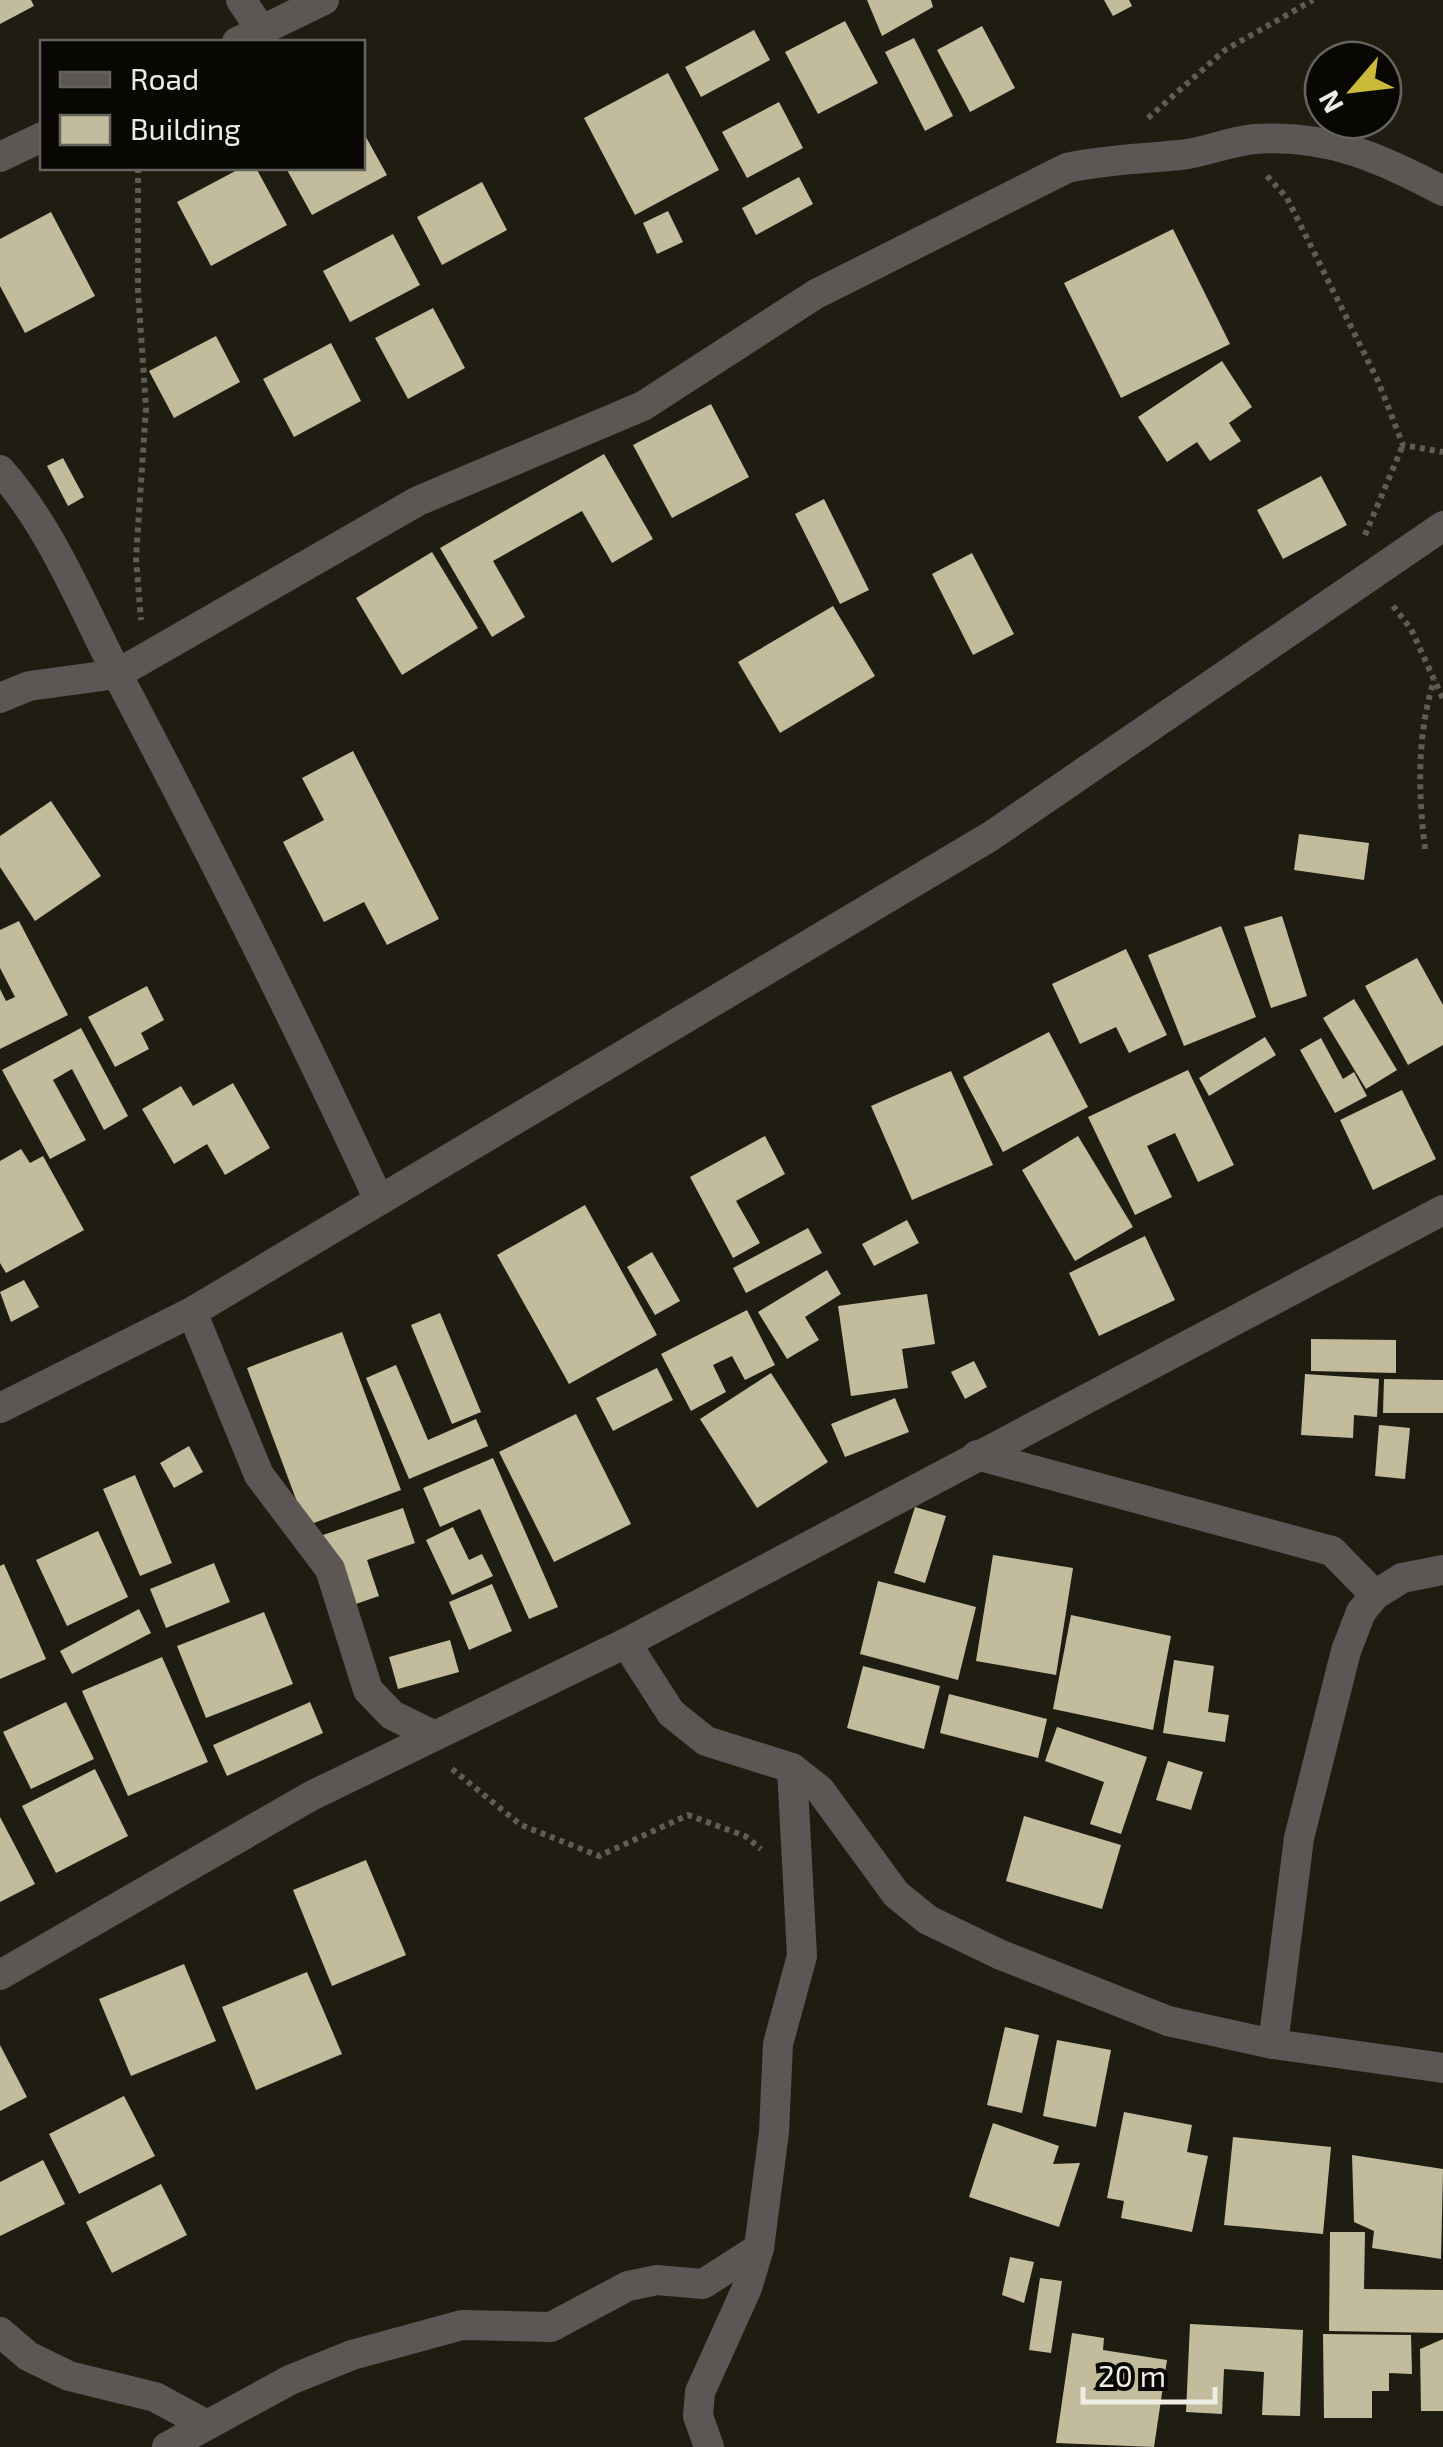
<svg xmlns="http://www.w3.org/2000/svg" width="1443" height="2447" font-family="'Exo 2',sans-serif">
<style>
.building{fill:#c2bc9c}
.lines{fill:none;stroke-linecap:round;stroke-linejoin:round}
.path{stroke:#5e5d53;stroke-width:6;stroke-dasharray:5 5;stroke-linecap:butt}
.street{stroke:#5c5655;stroke-width:30}
</style>
<rect width="100%" height="100%" fill="#1f1d12"/>
<!-- building -->
<g class="building">
<path d="M 0,0 L 31,0 L 34,6 L 0,24 Z"/>
<path d="M 867,0 L 931,0 L 933,7 L 882,36 Z"/>
<path d="M 1104,0 L 1129,0 L 1132,6 L 1113,16 Z"/>
<path d="M 845,21 L 878,83 L 818,114 L 785,52 Z"/>
<path d="M 982,26 L 1015,88 L 970,112 L 937,50 Z"/>
<path d="M 754,30 L 770,60 L 701,97 L 685,67 Z"/>
<path d="M 914,38 L 953,116 L 925,131 L 885,52 Z"/>
<path d="M 668,73 L 719,170 L 635,215 L 584,118 Z"/>
<path d="M 779,102 L 803,148 L 747,178 L 722,132 Z"/>
<path d="M 362,130 L 387,175 L 312,215 L 286,168 L 362,168 Z"/>
<path d="M 241,168 L 256,168 L 287,225 L 211,266 L 177,202 Z"/>
<path d="M 799,177 L 813,204 L 756,235 L 742,208 Z"/>
<path d="M 482,182 L 507,230 L 442,265 L 417,217 Z"/>
<path d="M 668,211 L 683,242 L 657,254 L 643,223 Z"/>
<path d="M 51,212 L 95,296 L 25,333 L 0,286 L 0,239 Z"/>
<path d="M 1173,229 L 1230,344 L 1121,398 L 1064,283 Z"/>
<path d="M 393,234 L 420,285 L 350,322 L 323,271 Z"/>
<path d="M 433,308 L 465,368 L 408,399 L 375,338 Z"/>
<path d="M 216,336 L 240,382 L 174,418 L 149,371 Z"/>
<path d="M 331,343 L 361,401 L 294,437 L 263,379 Z"/>
<path d="M 1222,361 L 1252,407 L 1229,423 L 1241,441 L 1210,461 L 1197,442 L 1167,462 L 1138,417 Z"/>
<path d="M 711,404 L 749,477 L 672,518 L 633,445 Z"/>
<path d="M 604,454 L 653,539 L 612,563 L 582,511 L 493,561 L 525,617 L 492,637 L 440,548 Z"/>
<path d="M 63,458 L 84,497 L 68,506 L 47,466 Z"/>
<path d="M 1321,476 L 1347,525 L 1283,559 L 1257,510 Z"/>
<path d="M 824,499 L 869,590 L 840,604 L 795,514 Z"/>
<path d="M 432,552 L 478,628 L 402,675 L 356,598 Z"/>
<path d="M 972,553 L 1014,634 L 973,655 L 932,574 Z"/>
<path d="M 833,606 L 875,676 L 780,733 L 738,662 Z"/>
<path d="M 353,751 L 439,919 L 387,945 L 364,902 L 324,922 L 283,842 L 324,820 L 302,778 Z"/>
<path d="M 51,801 L 101,876 L 35,921 L 0,867 L 0,836 Z"/>
<path d="M 1299,834 L 1369,843 L 1364,880 L 1294,870 Z"/>
<path d="M 1282,916 L 1307,996 L 1271,1008 L 1244,927 Z"/>
<path d="M 19,921 L 68,1015 L 0,1049 L 0,989 L 6,1001 L 15,997 L 0,968 L 0,930 Z"/>
<path d="M 1221,926 L 1256,1017 L 1184,1046 L 1148,955 Z"/>
<path d="M 1126,949 L 1167,1035 L 1129,1053 L 1116,1027 L 1080,1044 L 1052,984 Z"/>
<path d="M 1417,958 L 1443,1005 L 1443,1045 L 1408,1065 L 1365,986 Z"/>
<path d="M 147,986 L 164,1020 L 141,1033 L 149,1049 L 115,1067 L 88,1017 Z"/>
<path d="M 1354,999 L 1397,1070 L 1366,1089 L 1323,1018 Z"/>
<path d="M 81,1028 L 128,1116 L 104,1130 L 72,1069 L 53,1080 L 86,1140 L 50,1159 L 2,1070 Z"/>
<path d="M 1049,1032 L 1088,1107 L 1003,1152 L 963,1077 Z"/>
<path d="M 1265,1037 L 1276,1055 L 1209,1096 L 1199,1078 Z"/>
<path d="M 1321,1038 L 1343,1079 L 1354,1072 L 1367,1096 L 1335,1113 L 1300,1050 Z"/>
<path d="M 1188,1070 L 1234,1165 L 1198,1182 L 1175,1133 L 1147,1146 L 1172,1197 L 1135,1215 L 1088,1117 Z"/>
<path d="M 951,1071 L 993,1165 L 912,1200 L 871,1106 Z"/>
<path d="M 233,1083 L 270,1148 L 225,1175 L 207,1144 L 174,1164 L 142,1109 L 181,1086 L 193,1106 Z"/>
<path d="M 1402,1090 L 1436,1159 L 1373,1190 L 1340,1120 Z"/>
<path d="M 765,1136 L 785,1174 L 736,1201 L 760,1243 L 733,1258 L 690,1177 Z"/>
<path d="M 1078,1136 L 1133,1227 L 1075,1261 L 1022,1170 Z"/>
<path d="M 21,1149 L 30,1163 L 43,1156 L 84,1230 L 6,1273 L 0,1263 L 0,1161 Z"/>
<path d="M 585,1205 L 657,1335 L 569,1384 L 497,1255 Z"/>
<path d="M 907,1220 L 919,1243 L 874,1266 L 862,1244 Z"/>
<path d="M 808,1228 L 822,1253 L 746,1293 L 733,1268 Z"/>
<path d="M 1145,1236 L 1175,1300 L 1099,1336 L 1069,1273 Z"/>
<path d="M 652,1252 L 680,1301 L 655,1315 L 627,1267 Z"/>
<path d="M 827,1270 L 841,1294 L 805,1317 L 819,1340 L 787,1359 L 758,1312 Z"/>
<path d="M 24,1280 L 39,1307 L 11,1322 L 0,1292 Z"/>
<path d="M 927,1294 L 935,1344 L 902,1349 L 908,1388 L 851,1396 L 838,1306 Z"/>
<path d="M 747,1310 L 775,1365 L 745,1380 L 732,1356 L 713,1365 L 726,1392 L 691,1411 L 661,1354 Z"/>
<path d="M 440,1313 L 481,1412 L 452,1424 L 411,1325 Z"/>
<path d="M 342,1332 L 401,1490 L 306,1526 L 247,1368 Z"/>
<path d="M 1311,1339 L 1396,1340 L 1396,1373 L 1311,1371 Z"/>
<path d="M 974,1361 L 987,1387 L 965,1399 L 951,1372 Z"/>
<path d="M 396,1365 L 428,1440 L 476,1419 L 488,1446 L 409,1479 L 366,1378 Z"/>
<path d="M 657,1368 L 673,1400 L 613,1431 L 596,1398 Z"/>
<path d="M 771,1373 L 828,1462 L 757,1508 L 700,1419 Z"/>
<path d="M 1305,1374 L 1379,1379 L 1377,1417 L 1354,1415 L 1353,1438 L 1301,1435 Z"/>
<path d="M 1384,1379 L 1443,1380 L 1443,1413 L 1383,1413 Z"/>
<path d="M 895,1398 L 909,1432 L 845,1457 L 831,1424 Z"/>
<path d="M 576,1414 L 631,1524 L 554,1562 L 499,1452 Z"/>
<path d="M 1379,1425 L 1410,1428 L 1405,1479 L 1375,1476 Z"/>
<path d="M 189,1446 L 203,1472 L 174,1488 L 160,1463 Z"/>
<path d="M 493,1458 L 558,1607 L 529,1619 L 480,1509 L 440,1527 L 423,1488 Z"/>
<path d="M 135,1475 L 172,1563 L 140,1576 L 103,1489 Z"/>
<path d="M 915,1507 L 946,1516 L 925,1583 L 894,1573 Z"/>
<path d="M 403,1508 L 415,1543 L 367,1560 L 379,1596 L 347,1607 L 323,1535 Z"/>
<path d="M 453,1527 L 469,1560 L 482,1554 L 493,1576 L 452,1595 L 426,1540 Z"/>
<path d="M 98,1531 L 128,1597 L 67,1626 L 36,1560 Z"/>
<path d="M 993,1555 L 1073,1568 L 1056,1675 L 976,1661 Z"/>
<path d="M 214,1563 L 230,1602 L 166,1628 L 150,1589 Z"/>
<path d="M 4,1564 L 46,1659 L 0,1679 L 0,1566 Z"/>
<path d="M 878,1581 L 976,1607 L 958,1680 L 860,1654 Z"/>
<path d="M 492,1584 L 512,1631 L 469,1650 L 449,1602 Z"/>
<path d="M 139,1609 L 151,1633 L 72,1674 L 60,1651 Z"/>
<path d="M 264,1612 L 293,1684 L 206,1718 L 177,1646 Z"/>
<path d="M 1071,1615 L 1171,1636 L 1153,1730 L 1053,1709 Z"/>
<path d="M 450,1640 L 459,1672 L 398,1689 L 389,1657 Z"/>
<path d="M 162,1657 L 208,1762 L 128,1796 L 82,1691 Z"/>
<path d="M 1174,1660 L 1214,1666 L 1208,1712 L 1229,1715 L 1225,1742 L 1163,1733 Z"/>
<path d="M 863,1666 L 940,1686 L 924,1749 L 847,1728 Z"/>
<path d="M 949,1694 L 1047,1719 L 1038,1758 L 940,1733 Z"/>
<path d="M 66,1702 L 94,1759 L 31,1789 L 3,1732 Z"/>
<path d="M 310,1702 L 323,1733 L 227,1776 L 213,1745 Z"/>
<path d="M 1057,1727 L 1147,1757 L 1121,1834 L 1090,1824 L 1104,1782 L 1045,1761 Z"/>
<path d="M 1168,1761 L 1203,1772 L 1191,1810 L 1156,1800 Z"/>
<path d="M 95,1769 L 128,1836 L 56,1873 L 22,1806 Z"/>
<path d="M 1024,1816 L 1121,1845 L 1102,1909 L 1006,1881 Z"/>
<path d="M 0,1817 L 35,1884 L 0,1902 Z"/>
<path d="M 366,1860 L 406,1955 L 332,1986 L 293,1890 Z"/>
<path d="M 184,1964 L 216,2041 L 131,2076 L 99,1999 Z"/>
<path d="M 307,1972 L 342,2054 L 256,2090 L 222,2007 Z"/>
<path d="M 1005,2027 L 1039,2035 L 1022,2113 L 987,2105 Z"/>
<path d="M 1057,2040 L 1111,2050 L 1096,2127 L 1043,2116 Z"/>
<path d="M 0,2045 L 27,2097 L 0,2111 Z"/>
<path d="M 124,2096 L 155,2156 L 79,2194 L 49,2134 Z"/>
<path d="M 1124,2112 L 1192,2125 L 1187,2152 L 1208,2156 L 1192,2232 L 1121,2218 L 1124,2201 L 1107,2198 Z"/>
<path d="M 993,2123 L 1059,2146 L 1053,2164 L 1080,2163 L 1059,2227 L 969,2197 Z"/>
<path d="M 1233,2137 L 1331,2147 L 1323,2234 L 1224,2225 Z"/>
<path d="M 1352,2155 L 1443,2169 L 1441,2259 L 1372,2248 L 1374,2231 L 1354,2222 Z"/>
<path d="M 43,2160 L 65,2204 L 0,2236 L 0,2182 Z"/>
<path d="M 161,2184 L 187,2235 L 112,2273 L 86,2222 Z"/>
<path d="M 1330,2232 L 1365,2232 L 1364,2289 L 1443,2290 L 1443,2333 L 1329,2331 Z"/>
<path d="M 1010,2257 L 1034,2262 L 1024,2303 L 1002,2295 Z"/>
<path d="M 1040,2278 L 1062,2281 L 1051,2353 L 1029,2350 Z"/>
<path d="M 1190,2324 L 1303,2330 L 1300,2416 L 1262,2415 L 1264,2372 L 1224,2369 L 1222,2414 L 1186,2412 Z"/>
<path d="M 1072,2333 L 1104,2338 L 1103,2350 L 1167,2360 L 1154,2447 L 1056,2443 Z"/>
<path d="M 1323,2334 L 1411,2335 L 1412,2374 L 1389,2373 L 1389,2391 L 1372,2391 L 1372,2418 L 1324,2418 Z"/>
<path d="M 1443,2339 L 1443,2411 L 1421,2411 L 1420,2349 Z"/>
</g>
<g class="lines">
<!-- path -->
<g class="path">
<path d="M 1148,118 L 1225,50 L 1313,0"/>
<path d="M 138,168 L 138,291 L 146,408 L 136,558 L 141,620"/>
<path d="M 1267,176 L 1287,198 L 1378,381 L 1403,445 L 1443,452"/>
<path d="M 1365,535 L 1403,445"/>
<path d="M 1393,606 L 1411,629 L 1443,699"/>
<path d="M 1425,849 C 1418,792 1417,734 1434,680"/>
<path d="M 452,1769 L 521,1825 L 599,1856 L 688,1815 L 745,1836 L 761,1849"/>
</g>
<!-- street -->
<g class="street">
<path d="M 241,0 L 262,31"/>
<path d="M 237,42 L 324,0"/>
<path d="M 0,157 L 42,137"/>
<path d="M 0,470 C 54,530 86,616 124,687 C 213,856 298,1025 378,1198"/>
<path d="M 0,698 L 29,686 L 117,674 L 418,501 L 643,406 L 816,294 L 1067,168 C 1107,159 1147,159 1188,154 C 1211,150 1232,141 1255,139 C 1327,134 1381,158 1443,191"/>
<path d="M 192,1312 L 259,1475 L 330,1569 L 368,1690 L 392,1715 L 433,1735"/>
<path d="M 0,1408 L 192,1312 L 991,836 L 1443,526"/>
<path d="M 977,1455 L 1332,1551 L 1375,1595"/>
<path d="M 626,1643 L 671,1713 L 706,1741 L 792,1768 L 820,1790 L 896,1894 L 928,1920 L 1001,1955 L 1168,2021 L 1273,2044 L 1443,2068"/>
<path d="M 0,1975 L 311,1796 L 626,1643 L 1443,1210"/>
<path d="M 1273,2044 L 1299,1838 L 1346,1651 L 1361,1612 L 1375,1595 L 1402,1578 L 1443,1570"/>
<path d="M 0,2332 L 28,2356 L 69,2376 L 155,2397 L 205,2424"/>
<path d="M 167,2447 L 290,2380 L 352,2355 L 462,2325 L 551,2327 L 628,2286 L 657,2280 L 703,2284 L 759,2248"/>
<path d="M 709,2447 L 698,2416 L 700,2392 L 747,2288 L 759,2248 L 774,2132 L 778,2044 L 802,1956 L 792,1768"/>
</g>
</g>
<!-- legend -->
<rect x="40" y="40" width="325" height="130" fill="#080704" stroke="#64635e" stroke-width="2.5"/>
<rect x="60" y="72" width="50" height="15" fill="#5c5655" stroke="#64635e" stroke-width="2.5"/>
<text x="130" y="90" font-size="30" fill="#edece5">Road</text>
<rect x="60" y="115" width="50" height="30" fill="#c2bc9c" stroke="#64635e" stroke-width="2.5"/>
<text x="130" y="140" font-size="30" fill="#edece5">Building</text>
<!-- north arrow -->
<g transform="translate(1353 90) rotate(242)"><circle r="48" fill="#080704" stroke="#64635e" stroke-width="2.5"/>
<path d="M0-8L18 38L0 25L-18 38Z" fill="#caba3a"/>
<text y="-15" font-size="28" font-weight="bold" text-anchor="middle" fill="#edece5">N</text>
</g>
<!-- scale -->
<path d="M1083 2387v15h132v-15" fill="none" stroke="#edece5" stroke-width="5"/>
<text x="1098" y="2387" font-size="30" fill="#edece5" stroke="#080704" stroke-width="8" paint-order="stroke">20 m</text>
</svg>
